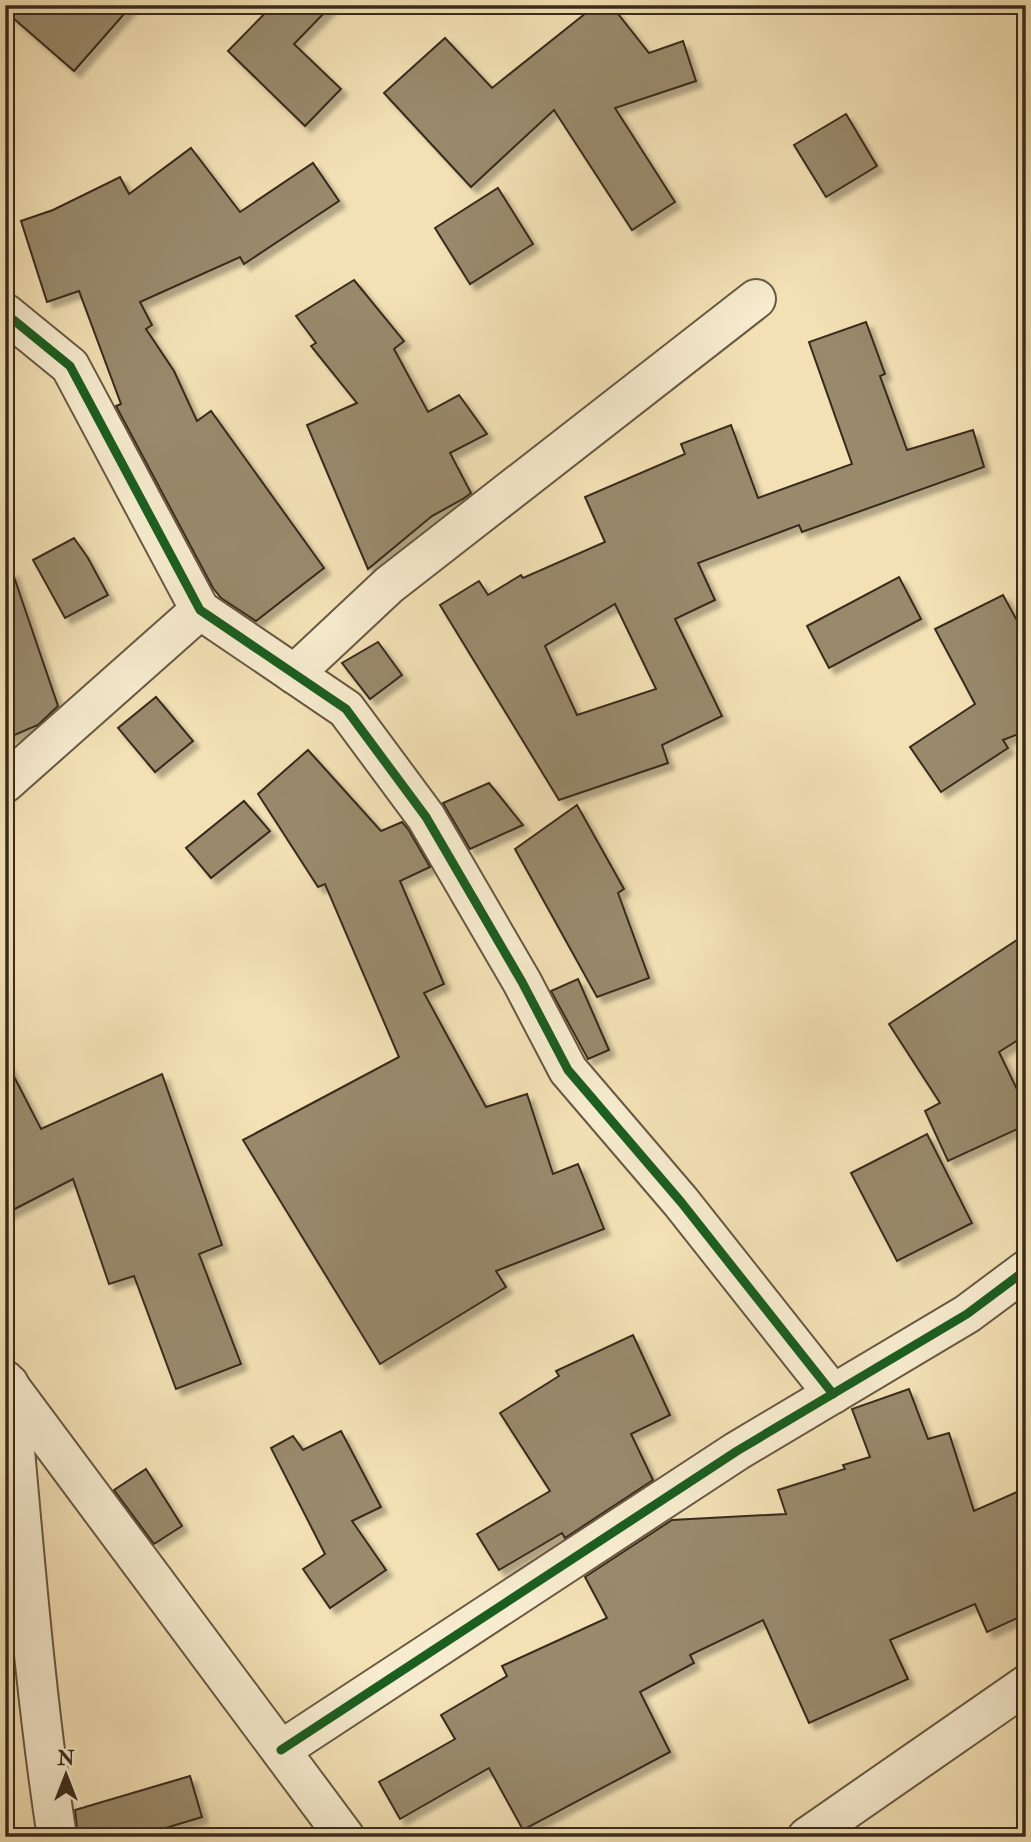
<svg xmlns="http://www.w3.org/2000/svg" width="1031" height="1842" font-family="'IM FELL Double Pica',serif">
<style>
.building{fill:#998a6c;stroke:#382b1c;stroke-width:2;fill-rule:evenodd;filter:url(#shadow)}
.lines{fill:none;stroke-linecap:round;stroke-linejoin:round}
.minor-casing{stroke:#675842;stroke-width:42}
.minor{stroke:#f7eccf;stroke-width:38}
.cycleway-casing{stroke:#f7eccf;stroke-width:13}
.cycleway{stroke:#1b5e20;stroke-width:9}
</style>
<defs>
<filter id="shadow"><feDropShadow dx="6" dy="6" stdDeviation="2" flood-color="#0004"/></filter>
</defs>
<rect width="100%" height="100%" fill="#f3e1b5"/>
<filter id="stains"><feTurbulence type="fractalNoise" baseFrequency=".00286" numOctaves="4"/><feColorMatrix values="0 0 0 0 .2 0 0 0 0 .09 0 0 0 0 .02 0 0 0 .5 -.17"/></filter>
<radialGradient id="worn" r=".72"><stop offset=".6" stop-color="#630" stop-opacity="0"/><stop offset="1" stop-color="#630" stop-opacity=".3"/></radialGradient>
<!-- building -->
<g class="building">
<path d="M 5,5 L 132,5 L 74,71 L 5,11 Z"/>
<path d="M 273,5 L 332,5 L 294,44 L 341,89 L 305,126 L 228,51 Z"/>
<path d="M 596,5 L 611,5 L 649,53 L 683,41 L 696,81 L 615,108 L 675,202 L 632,230 L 554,110 L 471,187 L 384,93 L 445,38 L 492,88 Z"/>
<path d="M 846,114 L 877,166 L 826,197 L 794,145 Z"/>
<path d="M 191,148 L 240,212 L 313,163 L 339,201 L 244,264 L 240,257 L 140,302 L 152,325 L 146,329 L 174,371 L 197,421 L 211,411 L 324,568 L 256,621 L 221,598 L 213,588 L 116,406 L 121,404 L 79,291 L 47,302 L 21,221 L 53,210 L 120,177 L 129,194 Z"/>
<path d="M 498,188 L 533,244 L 470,284 L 435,228 Z"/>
<path d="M 354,280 L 404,341 L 394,349 L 428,412 L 459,395 L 487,434 L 450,453 L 471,493 L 463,499 L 432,516 L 368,569 L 307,425 L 357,403 L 311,346 L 316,343 L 296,316 Z"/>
<path d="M 866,322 L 885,374 L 880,376 L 907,450 L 973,430 L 984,467 L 802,532 L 799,525 L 698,563 L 715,600 L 675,619 L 722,716 L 662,745 L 668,763 L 559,800 L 440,605 L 479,581 L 488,595 L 521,575 L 523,578 L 605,542 L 585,497 L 685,454 L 681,444 L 731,425 L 758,498 L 852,464 L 809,342 ZM 615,604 L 656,689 L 577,715 L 545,646 Z"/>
<path d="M 74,538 L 88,558 L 108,595 L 65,618 L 33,560 Z"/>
<path d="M 12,571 L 58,706 L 38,725 L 5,739 L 5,572 Z"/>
<path d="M 899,577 L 921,619 L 829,668 L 807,626 Z"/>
<path d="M 1003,595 L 1026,637 L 1026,731 L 1003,740 L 1008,748 L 941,792 L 910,747 L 975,704 L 935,629 Z"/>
<path d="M 378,642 L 402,675 L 370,699 L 342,663 Z"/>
<path d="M 156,697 L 193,741 L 155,772 L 118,728 Z"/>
<path d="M 308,750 L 381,831 L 402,822 L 408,829 L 430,867 L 400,881 L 444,984 L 424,993 L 486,1107 L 527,1094 L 553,1174 L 578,1164 L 604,1229 L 496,1271 L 506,1287 L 380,1364 L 243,1140 L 399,1057 L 325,884 L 318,887 L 258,794 Z"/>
<path d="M 489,783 L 523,825 L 470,849 L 443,803 Z"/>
<path d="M 244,801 L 270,831 L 211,878 L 186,848 Z"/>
<path d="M 577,805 L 624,889 L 618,893 L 649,978 L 597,997 L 515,849 Z"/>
<path d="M 1026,934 L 1026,1035 L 999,1052 L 1026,1108 L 1026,1125 L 948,1161 L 925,1111 L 940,1103 L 889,1024 Z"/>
<path d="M 578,979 L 609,1050 L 588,1059 L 551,991 Z"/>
<path d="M 5,1059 L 41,1129 L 162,1074 L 222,1245 L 199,1254 L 241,1364 L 176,1389 L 134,1276 L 109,1284 L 73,1179 L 5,1214 Z"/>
<path d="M 927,1134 L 972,1223 L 897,1261 L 851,1173 Z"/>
<path d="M 633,1335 L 670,1415 L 631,1434 L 653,1480 L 565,1538 L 562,1533 L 499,1570 L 477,1534 L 550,1491 L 500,1413 L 559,1376 L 556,1371 Z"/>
<path d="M 909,1389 L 928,1439 L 949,1433 L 974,1511 L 1026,1488 L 1026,1614 L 987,1632 L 975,1604 L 890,1640 L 908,1679 L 809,1723 L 763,1620 L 690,1655 L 694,1663 L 640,1692 L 670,1752 L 523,1830 L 489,1768 L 400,1819 L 379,1782 L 455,1739 L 441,1715 L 507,1676 L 502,1666 L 607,1618 L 585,1577 L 672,1520 L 786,1514 L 778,1490 L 845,1469 L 843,1465 L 870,1457 L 852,1409 Z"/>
<path d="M 341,1431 L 381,1507 L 352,1521 L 386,1570 L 330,1608 L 303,1569 L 325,1554 L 271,1448 L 293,1436 L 303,1450 Z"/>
<path d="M 146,1469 L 182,1526 L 154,1544 L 114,1490 Z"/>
<path d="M 190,1776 L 202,1817 L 136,1837 L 78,1837 L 75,1810 Z"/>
</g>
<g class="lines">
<!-- minor casing -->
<g class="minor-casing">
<g id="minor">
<path d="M 5,313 L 70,366 L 200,610 L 346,709 L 426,817 L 522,982 L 568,1070 L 681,1202 L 833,1394"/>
<path d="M 294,674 L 389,585 L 756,299"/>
<path d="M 5,783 L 200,610"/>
<path d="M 5,1380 L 345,1837"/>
<path d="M 9,1384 C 23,1534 34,1688 57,1837"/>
<path d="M 281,1750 L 737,1451 L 967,1314 L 1026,1270"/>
<path d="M 807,1837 L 1026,1685"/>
</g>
</g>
<!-- minor -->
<use href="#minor" class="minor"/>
<!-- cycleway casing -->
<g class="cycleway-casing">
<g id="cycleway">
<path d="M 5,313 L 70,366 L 200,610 L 346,709 L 426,817 L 522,982 L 568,1070 L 681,1202 L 833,1394"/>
<path d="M 281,1750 L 737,1451 L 967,1314 L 1026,1270"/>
</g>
</g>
<!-- cycleway -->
<use href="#cycleway" class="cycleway"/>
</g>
<!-- margin -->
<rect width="1031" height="1842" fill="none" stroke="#f3e1b5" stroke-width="28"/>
<rect x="7" y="7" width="1017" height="1828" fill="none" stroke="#382b1c" stroke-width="3.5"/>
<rect x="14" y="14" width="1003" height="1814" fill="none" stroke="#382b1c" stroke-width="2"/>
<!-- north arrow -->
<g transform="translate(66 1775)" stroke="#f7eccf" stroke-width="5" paint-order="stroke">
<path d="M0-5L12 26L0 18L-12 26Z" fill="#382b1c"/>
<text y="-10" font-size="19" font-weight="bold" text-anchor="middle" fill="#382b1c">N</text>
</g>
<rect width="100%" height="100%" filter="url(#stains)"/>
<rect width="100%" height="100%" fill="url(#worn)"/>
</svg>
